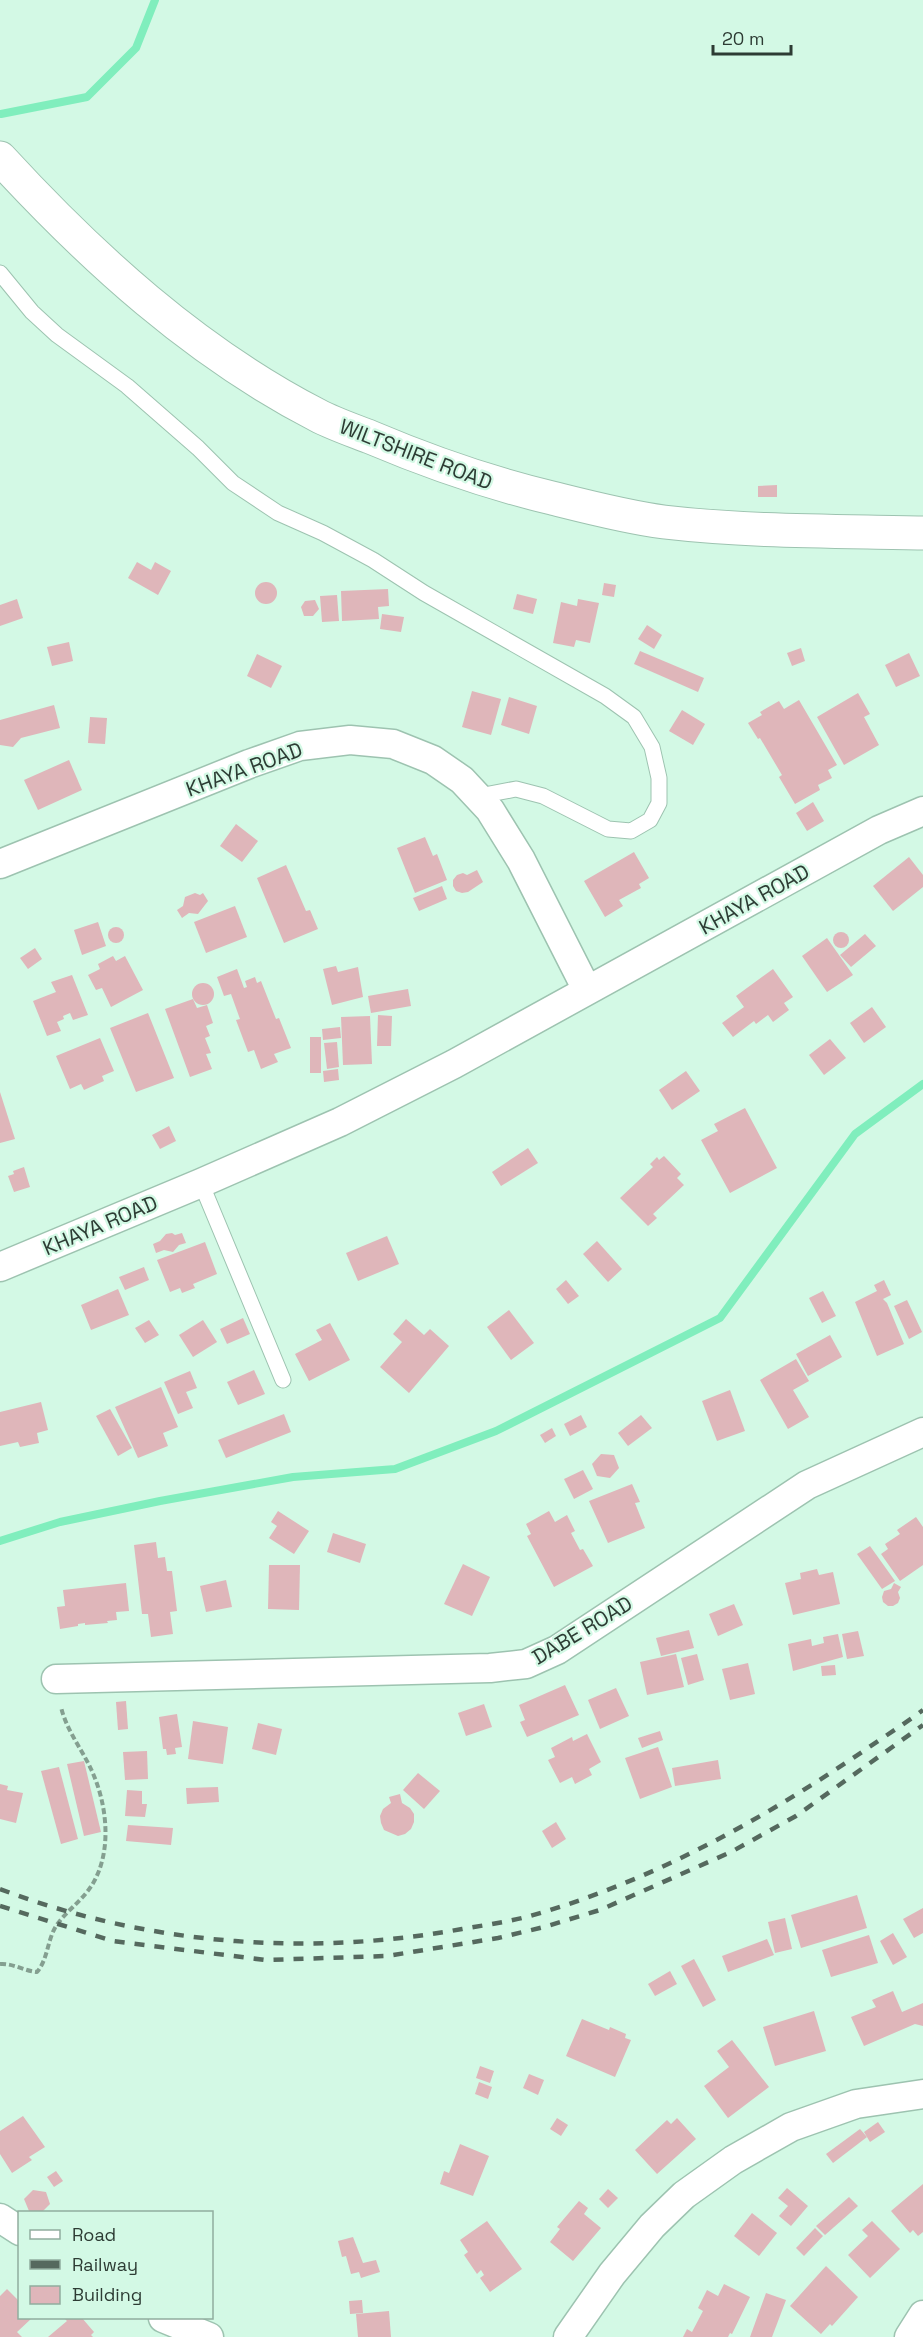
<svg xmlns="http://www.w3.org/2000/svg" width="923" height="2337" font-family="'Space Grotesk',sans-serif">
<style>
.lines{fill:none;stroke-linecap:round;stroke-linejoin:round}
.stream{stroke:#80eebd;stroke-width:8}
.building{fill:#dfb6ba}
.service-casing{stroke:#9dc3b0;stroke-width:17}
.minor-casing{stroke:#9dc3b0;stroke-width:31}
.tertiary-casing{stroke:#9dc3b0;stroke-width:35}
.path{stroke:#849f90;stroke-width:4;stroke-dasharray:6 3;stroke-linecap:butt}
.service{stroke:#fff;stroke-width:15}
.minor{stroke:#fff;stroke-width:28}
.tertiary{stroke:#fff;stroke-width:33}
.rail{stroke:#55695e;stroke-width:4.5;stroke-dasharray:10 10;stroke-linecap:butt}
.labels{text-anchor:middle;dominant-baseline:central;stroke-width:4.5;stroke-linejoin:round;paint-order:stroke}
.street-label{font-size:21px;fill:#2d3c34;stroke:#d3f9e5}
</style>
<rect width="100%" height="100%" fill="#d3f9e5"/>
<g class="lines">
<!-- stream -->
<g class="stream">
<path d="M 1,114 L 87,97 L 136,48 L 155,0"/>
<path d="M 0,1541 L 60,1522 L 160,1501 L 293,1477 L 395,1469 L 496,1431 L 720,1318 L 855,1134 L 923,1084"/>
</g>
</g>
<!-- building -->
<g class="building">
<path d="M 777,485 L 777,497 L 758,497 L 758,486 Z"/>
<path d="M 137,562 L 151,570 L 155,562 L 171,571 L 158,595 L 128,578 Z"/>
<circle cx="266" cy="593" r="11"/>
<path d="M 604,583 L 616,585 L 614,597 L 602,595 Z"/>
<path d="M 388,589 L 389,606 L 378,607 L 379,619 L 342,621 L 341,591 Z"/>
<path d="M 517,594 L 537,599 L 533,614 L 513,609 Z"/>
<path d="M 337,595 L 339,621 L 322,622 L 320,596 Z"/>
<path d="M 17,599 L 23,618 L 0,626 L 0,605 Z"/>
<path d="M 578,599 L 599,603 L 590,643 L 576,640 L 574,647 L 553,643 L 561,602 L 577,606 Z"/>
<path d="M 315,600 L 319,609 L 313,616 L 304,616 L 301,607 L 305,601 Z"/>
<path d="M 382,614 L 404,617 L 401,632 L 380,629 Z"/>
<path d="M 647,625 L 662,635 L 654,649 L 638,639 Z"/>
<path d="M 69,642 L 73,661 L 52,666 L 47,647 Z"/>
<path d="M 801,648 L 805,661 L 792,666 L 787,653 Z"/>
<path d="M 640,651 L 704,678 L 698,692 L 634,664 Z"/>
<path d="M 909,653 L 920,676 L 896,687 L 885,665 Z"/>
<path d="M 257,654 L 282,666 L 271,688 L 247,676 Z"/>
<path d="M 472,691 L 501,699 L 491,735 L 462,727 Z"/>
<path d="M 858,693 L 870,714 L 864,717 L 879,745 L 844,765 L 817,717 Z"/>
<path d="M 509,697 L 537,706 L 529,734 L 501,725 Z"/>
<path d="M 799,700 L 837,765 L 828,770 L 832,778 L 818,785 L 820,790 L 795,804 L 779,777 L 782,775 L 760,738 L 758,739 L 748,723 L 762,715 L 760,712 L 779,701 L 784,709 Z"/>
<path d="M 54,705 L 60,728 L 21,738 L 13,747 L 0,745 L 0,720 Z"/>
<path d="M 682,710 L 705,724 L 693,745 L 669,731 Z"/>
<path d="M 90,717 L 107,718 L 105,744 L 88,743 Z"/>
<path d="M 69,760 L 82,790 L 38,810 L 24,780 Z"/>
<path d="M 813,802 L 824,821 L 807,831 L 796,813 Z"/>
<path d="M 236,824 L 258,841 L 242,862 L 220,846 Z"/>
<path d="M 425,837 L 433,856 L 437,854 L 447,880 L 415,893 L 397,848 Z"/>
<path d="M 634,852 L 649,878 L 639,884 L 641,888 L 619,900 L 623,906 L 605,917 L 584,881 Z"/>
<path d="M 909,857 L 923,875 L 923,887 L 893,911 L 873,886 Z"/>
<path d="M 286,865 L 306,911 L 310,910 L 318,929 L 284,943 L 257,878 Z"/>
<path d="M 477,870 L 483,882 L 468,892 L 462,893 L 456,891 L 453,886 L 453,880 L 457,875 L 463,873 L 467,875 Z"/>
<path d="M 442,886 L 447,899 L 419,911 L 413,898 Z"/>
<path d="M 195,893 L 200,895 L 203,893 L 208,901 L 198,914 L 189,913 L 182,918 L 177,910 L 183,906 L 185,897 Z"/>
<path d="M 235,906 L 247,937 L 206,953 L 194,922 Z"/>
<path d="M 98,922 L 106,946 L 82,955 L 74,930 Z"/>
<circle cx="116" cy="935" r="8"/>
<circle cx="841" cy="940" r="8"/>
<path d="M 865,934 L 876,946 L 851,967 L 840,955 Z"/>
<path d="M 827,938 L 853,975 L 827,992 L 802,956 Z"/>
<path d="M 35,948 L 42,959 L 28,969 L 20,958 Z"/>
<path d="M 113,956 L 116,961 L 125,956 L 143,990 L 111,1007 L 102,988 L 96,990 L 88,975 L 100,969 L 98,964 Z"/>
<path d="M 336,966 L 338,972 L 358,967 L 363,997 L 332,1005 L 323,969 Z"/>
<path d="M 237,969 L 244,988 L 247,987 L 245,981 L 255,977 L 257,983 L 261,981 L 276,1019 L 279,1018 L 291,1048 L 274,1054 L 278,1062 L 261,1069 L 254,1050 L 248,1052 L 236,1020 L 240,1019 L 231,994 L 224,996 L 217,977 Z"/>
<path d="M 773,969 L 793,997 L 784,1003 L 789,1010 L 773,1022 L 768,1015 L 756,1024 L 754,1021 L 733,1037 L 722,1023 L 744,1007 L 736,996 Z"/>
<path d="M 72,975 L 88,1015 L 73,1020 L 70,1013 L 63,1016 L 64,1019 L 57,1022 L 61,1031 L 47,1036 L 33,1001 L 56,992 L 51,982 Z"/>
<circle cx="203" cy="994" r="11"/>
<path d="M 408,989 L 411,1006 L 371,1013 L 368,996 Z"/>
<path d="M 193,999 L 197,1008 L 207,1005 L 213,1023 L 206,1026 L 210,1036 L 205,1038 L 211,1053 L 206,1054 L 212,1069 L 190,1077 L 165,1009 Z"/>
<path d="M 872,1007 L 886,1027 L 864,1043 L 850,1023 Z"/>
<path d="M 148,1013 L 174,1078 L 136,1092 L 110,1028 Z"/>
<path d="M 378,1015 L 392,1016 L 391,1046 L 377,1046 Z"/>
<path d="M 370,1016 L 372,1064 L 343,1065 L 341,1017 Z"/>
<path d="M 340,1027 L 341,1038 L 323,1040 L 322,1029 Z"/>
<rect x="310" y="1037" width="11" height="36"/>
<path d="M 100,1038 L 114,1071 L 102,1076 L 104,1081 L 84,1090 L 81,1084 L 70,1089 L 56,1056 Z"/>
<path d="M 830,1039 L 846,1058 L 824,1075 L 809,1055 Z"/>
<path d="M 337,1042 L 339,1067 L 327,1069 L 324,1043 Z"/>
<path d="M 338,1069 L 339,1080 L 324,1082 L 323,1071 Z"/>
<path d="M 686,1071 L 700,1091 L 672,1110 L 659,1090 Z"/>
<path d="M 0,1092 L 15,1139 L 0,1143 Z"/>
<path d="M 745,1108 L 777,1168 L 730,1193 L 701,1140 L 718,1131 L 714,1124 Z"/>
<path d="M 169,1126 L 176,1141 L 160,1149 L 152,1135 Z"/>
<path d="M 528,1148 L 538,1163 L 501,1186 L 492,1172 Z"/>
<path d="M 664,1156 L 681,1174 L 677,1178 L 684,1185 L 653,1214 L 657,1218 L 648,1226 L 620,1198 L 653,1167 L 650,1164 L 657,1157 L 659,1160 Z"/>
<path d="M 24,1167 L 30,1187 L 14,1192 L 8,1176 L 14,1174 L 13,1171 Z"/>
<path d="M 172,1233 L 175,1235 L 182,1233 L 186,1243 L 179,1245 L 173,1252 L 164,1250 L 156,1253 L 153,1244 L 160,1241 L 166,1234 Z"/>
<path d="M 387,1236 L 399,1264 L 358,1281 L 346,1253 Z"/>
<path d="M 597,1241 L 622,1269 L 608,1282 L 583,1254 Z"/>
<path d="M 205,1242 L 217,1274 L 193,1284 L 195,1288 L 182,1293 L 180,1288 L 170,1292 L 157,1260 Z"/>
<path d="M 144,1267 L 149,1280 L 125,1290 L 119,1277 Z"/>
<path d="M 566,1280 L 579,1296 L 568,1304 L 556,1289 Z"/>
<path d="M 884,1280 L 891,1295 L 883,1299 L 887,1303 L 904,1344 L 877,1356 L 855,1302 L 877,1291 L 874,1285 Z"/>
<path d="M 118,1289 L 129,1315 L 91,1330 L 81,1305 Z"/>
<path d="M 823,1291 L 836,1316 L 822,1323 L 809,1298 Z"/>
<path d="M 907,1300 L 922,1332 L 909,1339 L 894,1306 Z"/>
<path d="M 509,1310 L 534,1343 L 511,1360 L 487,1327 Z"/>
<path d="M 243,1318 L 250,1334 L 227,1344 L 220,1329 Z"/>
<path d="M 406,1319 L 424,1335 L 430,1329 L 449,1346 L 409,1393 L 380,1367 L 402,1342 L 393,1334 Z"/>
<path d="M 149,1320 L 159,1335 L 145,1343 L 135,1328 Z"/>
<path d="M 203,1320 L 217,1342 L 193,1357 L 179,1335 Z"/>
<path d="M 330,1323 L 350,1360 L 309,1381 L 295,1354 L 322,1340 L 316,1330 Z"/>
<path d="M 830,1335 L 842,1357 L 808,1376 L 796,1354 Z"/>
<path d="M 796,1359 L 809,1381 L 793,1390 L 809,1417 L 788,1429 L 760,1380 Z"/>
<path d="M 254,1370 L 265,1394 L 238,1405 L 227,1382 Z"/>
<path d="M 190,1371 L 197,1388 L 186,1392 L 193,1408 L 178,1414 L 164,1382 Z"/>
<path d="M 161,1387 L 178,1427 L 163,1433 L 168,1446 L 138,1458 L 115,1407 Z"/>
<path d="M 730,1390 L 745,1431 L 717,1441 L 702,1401 Z"/>
<path d="M 41,1402 L 48,1430 L 37,1433 L 39,1443 L 20,1447 L 18,1442 L 0,1446 L 0,1412 Z"/>
<path d="M 110,1409 L 132,1448 L 118,1456 L 96,1416 Z"/>
<path d="M 284,1414 L 291,1432 L 226,1458 L 218,1440 Z"/>
<path d="M 581,1415 L 587,1427 L 570,1436 L 564,1424 Z"/>
<path d="M 641,1415 L 652,1428 L 628,1446 L 618,1433 Z"/>
<path d="M 552,1428 L 556,1436 L 545,1443 L 540,1435 Z"/>
<path d="M 601,1454 L 614,1455 L 619,1468 L 610,1478 L 597,1476 L 592,1464 Z"/>
<path d="M 583,1470 L 593,1489 L 574,1499 L 564,1479 Z"/>
<path d="M 632,1484 L 640,1502 L 635,1503 L 645,1528 L 608,1543 L 589,1501 Z"/>
<path d="M 278,1511 L 309,1531 L 294,1554 L 269,1538 L 277,1526 L 271,1522 Z"/>
<path d="M 549,1511 L 555,1522 L 567,1515 L 575,1531 L 571,1533 L 580,1550 L 583,1549 L 593,1566 L 554,1587 L 527,1536 L 531,1534 L 526,1524 Z"/>
<path d="M 916,1517 L 923,1527 L 923,1565 L 900,1581 L 881,1554 L 888,1549 L 885,1544 L 900,1534 L 897,1530 Z"/>
<path d="M 333,1533 L 366,1544 L 360,1563 L 327,1552 Z"/>
<path d="M 156,1542 L 158,1558 L 165,1557 L 167,1571 L 172,1571 L 177,1611 L 170,1612 L 173,1634 L 151,1637 L 148,1614 L 142,1614 L 134,1545 Z"/>
<path d="M 870,1546 L 895,1581 L 882,1589 L 857,1554 Z"/>
<path d="M 463,1564 L 490,1577 L 472,1616 L 444,1604 Z"/>
<path d="M 269,1565 L 300,1565 L 299,1610 L 268,1609 Z"/>
<path d="M 817,1569 L 819,1575 L 833,1572 L 840,1604 L 793,1615 L 785,1583 L 801,1579 L 800,1573 Z"/>
<path d="M 226,1580 L 232,1607 L 206,1612 L 200,1586 Z"/>
<path d="M 126,1583 L 129,1611 L 116,1612 L 117,1620 L 107,1621 L 108,1623 L 85,1625 L 85,1623 L 78,1624 L 78,1626 L 60,1629 L 57,1607 L 65,1606 L 63,1590 Z"/>
<path d="M 894,1583 L 901,1587 L 898,1592 L 900,1598 L 898,1603 L 893,1606 L 888,1606 L 883,1602 L 882,1597 L 884,1591 L 891,1589 Z"/>
<path d="M 734,1604 L 743,1625 L 718,1636 L 709,1614 Z"/>
<path d="M 689,1630 L 694,1648 L 661,1656 L 656,1638 Z"/>
<path d="M 858,1631 L 864,1656 L 847,1659 L 842,1634 Z"/>
<path d="M 838,1634 L 843,1657 L 793,1671 L 788,1644 L 811,1639 L 812,1646 L 824,1643 L 823,1637 Z"/>
<path d="M 676,1654 L 684,1687 L 647,1695 L 640,1662 Z"/>
<path d="M 697,1654 L 704,1680 L 688,1685 L 681,1658 Z"/>
<path d="M 748,1663 L 755,1694 L 730,1700 L 722,1669 Z"/>
<path d="M 835,1665 L 836,1675 L 822,1676 L 821,1666 Z"/>
<path d="M 565,1685 L 579,1715 L 527,1737 L 520,1722 L 525,1720 L 519,1705 Z"/>
<path d="M 616,1688 L 629,1716 L 600,1729 L 588,1700 Z"/>
<path d="M 126,1701 L 128,1729 L 118,1730 L 116,1702 Z"/>
<path d="M 484,1704 L 492,1727 L 466,1736 L 458,1713 Z"/>
<path d="M 177,1714 L 182,1747 L 175,1748 L 176,1754 L 167,1755 L 166,1749 L 163,1749 L 159,1717 Z"/>
<path d="M 193,1721 L 228,1727 L 223,1764 L 188,1759 Z"/>
<path d="M 258,1723 L 282,1729 L 276,1755 L 252,1749 Z"/>
<path d="M 660,1731 L 663,1740 L 642,1748 L 638,1738 Z"/>
<path d="M 587,1734 L 601,1762 L 589,1769 L 592,1775 L 575,1784 L 572,1777 L 560,1783 L 548,1760 L 555,1757 L 551,1748 L 572,1737 L 573,1741 Z"/>
<path d="M 658,1747 L 672,1787 L 640,1799 L 625,1758 Z"/>
<path d="M 147,1751 L 148,1779 L 125,1780 L 123,1752 Z"/>
<path d="M 718,1760 L 721,1779 L 675,1786 L 672,1768 Z"/>
<path d="M 84,1761 L 101,1832 L 84,1836 L 67,1764 Z"/>
<path d="M 59,1767 L 78,1839 L 61,1844 L 41,1771 Z"/>
<path d="M 418,1773 L 440,1791 L 424,1809 L 403,1790 Z"/>
<path d="M 0,1784 L 8,1786 L 7,1790 L 23,1793 L 16,1823 L 0,1819 Z"/>
<path d="M 218,1787 L 219,1802 L 187,1804 L 186,1788 Z"/>
<path d="M 127,1790 L 142,1791 L 142,1804 L 147,1804 L 145,1817 L 125,1816 Z"/>
<path d="M 400,1794 L 402,1803 L 410,1808 L 414,1814 L 414,1822 L 411,1829 L 405,1834 L 398,1836 L 384,1830 L 381,1823 L 380,1816 L 383,1809 L 391,1803 L 389,1797 Z"/>
<path d="M 556,1822 L 566,1839 L 552,1848 L 542,1831 Z"/>
<path d="M 128,1825 L 173,1828 L 171,1845 L 126,1841 Z"/>
<path d="M 857,1895 L 867,1928 L 801,1948 L 791,1915 Z"/>
<path d="M 923,1908 L 923,1933 L 914,1938 L 903,1919 Z"/>
<path d="M 785,1918 L 792,1949 L 775,1953 L 768,1922 Z"/>
<path d="M 893,1933 L 907,1957 L 893,1965 L 880,1941 Z"/>
<path d="M 869,1935 L 878,1963 L 831,1977 L 822,1950 Z"/>
<path d="M 767,1939 L 774,1955 L 728,1972 L 722,1956 Z"/>
<path d="M 694,1959 L 716,2000 L 703,2007 L 681,1966 Z"/>
<path d="M 670,1971 L 677,1984 L 655,1996 L 648,1984 Z"/>
<path d="M 893,1991 L 902,2012 L 923,2003 L 923,2026 L 915,2024 L 864,2046 L 851,2017 L 876,2007 L 872,2000 Z"/>
<path d="M 814,2011 L 826,2051 L 775,2066 L 763,2027 Z"/>
<path d="M 582,2019 L 609,2030 L 610,2027 L 626,2034 L 625,2038 L 631,2040 L 615,2077 L 566,2056 Z"/>
<path d="M 732,2040 L 769,2087 L 728,2118 L 704,2086 L 729,2067 L 717,2051 Z"/>
<path d="M 480,2066 L 494,2071 L 490,2083 L 476,2078 Z"/>
<path d="M 529,2074 L 544,2080 L 538,2095 L 523,2088 Z"/>
<path d="M 479,2082 L 492,2087 L 488,2099 L 475,2094 Z"/>
<path d="M 23,2116 L 45,2147 L 29,2157 L 32,2160 L 12,2173 L 0,2154 L 0,2131 Z"/>
<path d="M 557,2118 L 568,2125 L 561,2136 L 550,2129 Z"/>
<path d="M 677,2118 L 696,2139 L 657,2174 L 635,2150 L 667,2120 L 671,2124 Z"/>
<path d="M 878,2122 L 885,2132 L 870,2142 L 864,2132 Z"/>
<path d="M 860,2129 L 867,2137 L 833,2163 L 826,2154 Z"/>
<path d="M 460,2144 L 489,2156 L 473,2196 L 440,2184 L 444,2171 L 449,2173 Z"/>
<path d="M 56,2171 L 63,2181 L 54,2187 L 47,2177 Z"/>
<path d="M 923,2184 L 923,2232 L 918,2236 L 913,2230 L 910,2233 L 891,2211 Z"/>
<path d="M 787,2188 L 808,2206 L 791,2226 L 779,2216 L 788,2206 L 778,2198 Z"/>
<path d="M 608,2189 L 618,2198 L 608,2208 L 599,2199 Z"/>
<path d="M 33,2190 L 46,2192 L 50,2204 L 42,2212 L 29,2211 L 24,2199 Z"/>
<path d="M 849,2197 L 858,2206 L 825,2235 L 816,2226 Z"/>
<path d="M 579,2201 L 588,2208 L 584,2214 L 601,2228 L 573,2261 L 550,2242 L 560,2229 L 557,2227 Z"/>
<path d="M 752,2213 L 777,2233 L 759,2256 L 734,2236 Z"/>
<path d="M 487,2221 L 522,2269 L 490,2292 L 480,2278 L 484,2275 L 481,2270 L 477,2274 L 464,2255 L 468,2252 L 460,2240 Z"/>
<path d="M 872,2221 L 900,2249 L 870,2278 L 848,2255 L 868,2236 L 862,2230 Z"/>
<path d="M 815,2228 L 823,2236 L 804,2256 L 796,2248 Z"/>
<path d="M 353,2237 L 363,2263 L 376,2260 L 380,2272 L 361,2278 L 359,2272 L 351,2274 L 346,2256 L 342,2257 L 338,2241 Z"/>
<path d="M 826,2266 L 858,2297 L 832,2326 L 830,2324 L 821,2334 L 790,2306 Z"/>
<path d="M 724,2284 L 750,2297 L 732,2334 L 730,2333 L 728,2337 L 683,2337 L 687,2329 L 692,2332 L 703,2311 L 698,2308 L 707,2290 L 718,2296 Z"/>
<path d="M 7,2289 L 20,2302 L 20,2318 L 32,2318 L 17,2332 L 22,2337 L 0,2337 L 0,2296 Z"/>
<path d="M 766,2293 L 786,2300 L 772,2337 L 750,2337 Z"/>
<path d="M 362,2300 L 363,2313 L 350,2314 L 349,2301 Z"/>
<path d="M 389,2311 L 391,2337 L 358,2337 L 356,2314 Z"/>
<path d="M 64,2318 L 82,2318 L 94,2332 L 91,2335 L 93,2337 L 48,2337 L 67,2321 Z"/>
</g>
<g class="lines">
<!-- service casing -->
<g class="service-casing">
<g id="service">
<path d="M 0,273 L 32,312 L 57,335 L 127,386 L 198,448 L 233,483 L 278,513 L 323,533 L 373,560 L 424,593 L 605,696 L 634,717 L 652,747 L 659,778 L 659,803 L 650,820 L 631,831 L 608,829 L 543,796 L 516,789 L 479,796"/>
<path d="M 201,1183 L 283,1380"/>
</g>
</g>
<!-- minor casing -->
<g class="minor-casing">
<g id="minor">
<path d="M 0,864 L 249,764 L 300,746 L 350,740 L 393,744 L 433,760 L 462,780 L 490,810 L 521,860 L 587,990"/>
<path d="M 0,1267 L 201,1183 L 340,1122 L 454,1064 L 879,830 L 923,811"/>
<path d="M 56,1679 L 490,1668 L 526,1664 L 557,1650 L 807,1485 L 923,1432"/>
<path d="M 0,2218 L 20,2231"/>
<path d="M 163,2318 L 209,2337"/>
<path d="M 568,2337 L 612,2274 L 652,2226 L 684,2195 L 733,2160 L 791,2127 L 856,2104 L 923,2094"/>
<path d="M 909,2337 L 923,2315"/>
</g>
</g>
<!-- tertiary casing -->
<g class="tertiary-casing">
<path id="tertiary" d="M 0,158 C 92,258 195,352 317,415 C 334,424 352,430 370,437 C 429,462 489,483 552,498 C 588,507 626,517 664,522 C 750,532 836,531 923,533"/>
</g>
<!-- path -->
<path class="path" d="M 0,1964 C 13,1963 24,1971 37,1972 C 48,1959 47,1941 56,1926 C 66,1911 82,1901 92,1885 C 113,1851 107,1803 91,1769 C 81,1748 66,1729 61,1707"/>
<!-- service -->
<use href="#service" class="service"/>
<!-- minor -->
<use href="#minor" class="minor"/>
<!-- tertiary -->
<use href="#tertiary" class="tertiary"/>
<!-- rail -->
<g class="rail">
<path d="M 0,1889 C 147,1945 308,1957 462,1929 C 485,1925 508,1922 530,1916 C 650,1882 760,1821 862,1752 C 882,1738 903,1725 923,1710"/>
<path d="M 0,1906 L 113,1941 L 265,1960 L 387,1956 L 498,1938 L 544,1927 L 600,1910 L 731,1852 L 796,1816 L 923,1725"/>
</g>
</g>
<g class="labels">
<!-- street labels -->
<g class="street-label">
<text transform="translate(416 454) rotate(21)">WILTSHIRE ROAD</text>
<text transform="translate(244 769) rotate(-20)">KHAYA ROAD</text>
<text transform="translate(754 899) rotate(-29)">KHAYA ROAD</text>
<text transform="translate(100 1225) rotate(-23)">KHAYA ROAD</text>
<text transform="translate(582 1630) rotate(-31)">DABE ROAD</text>
</g>
</g>
<!-- legend -->
<rect x="18" y="2211" width="195" height="108" fill="#d3f9e5" stroke="#91ad9e" stroke-width="1.5"/>
<rect x="30" y="2230" width="30" height="9" fill="#ffffff" stroke="#91ad9e" stroke-width="1.5"/>
<text x="72" y="2241" font-size="18" fill="#2d3c34">Road</text>
<rect x="30" y="2260" width="30" height="9" fill="#55695e" stroke="#91ad9e" stroke-width="1.5"/>
<text x="72" y="2271" font-size="18" fill="#2d3c34">Railway</text>
<rect x="30" y="2286" width="30" height="18" fill="#dfb6ba" stroke="#91ad9e" stroke-width="1.5"/>
<text x="72" y="2301" font-size="18" fill="#2d3c34">Building</text>
<!-- scale -->
<path d="M713 45v9h78v-9" fill="none" stroke="#2d3c34" stroke-width="3"/>
<text x="722" y="45" font-size="18" fill="#2d3c34" stroke="#d3f9e5" stroke-width="4.5" paint-order="stroke">20 m</text>
</svg>
